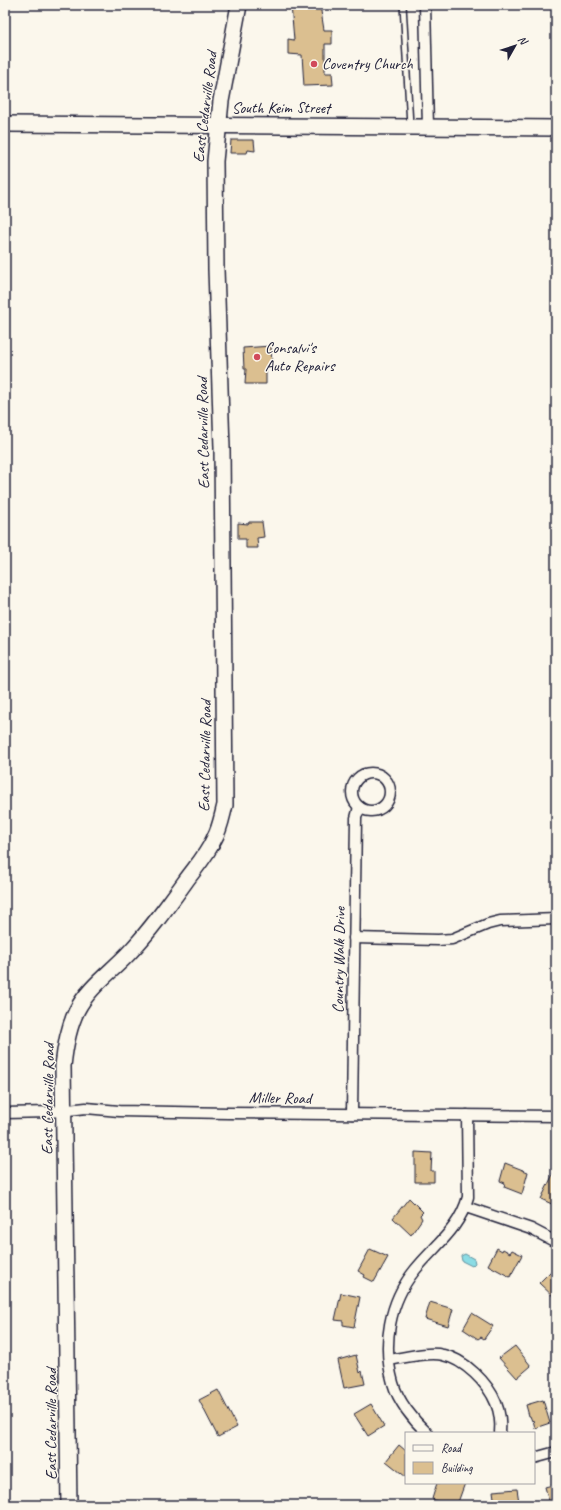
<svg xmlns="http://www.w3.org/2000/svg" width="561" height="1510" font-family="Caveat,sans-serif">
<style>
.water{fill:#8bdce4;stroke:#6192a0}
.building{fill:#dbbf90;stroke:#22223b}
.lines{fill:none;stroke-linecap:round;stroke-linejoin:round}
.lane-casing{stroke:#22223b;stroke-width:8}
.street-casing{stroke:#22223b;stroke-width:13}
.secondary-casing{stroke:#22223b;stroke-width:18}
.lane{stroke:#fbf7ec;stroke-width:5}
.street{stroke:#fbf7ec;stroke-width:10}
.secondary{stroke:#fbf7ec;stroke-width:15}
.poi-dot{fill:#d1495b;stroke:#fbf7ec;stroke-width:1.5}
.labels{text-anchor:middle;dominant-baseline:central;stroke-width:3;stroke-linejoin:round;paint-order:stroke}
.poi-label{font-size:16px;fill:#22223b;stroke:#fbf7ec;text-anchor:start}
.street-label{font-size:16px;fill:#22223b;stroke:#fbf7ec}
</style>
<rect width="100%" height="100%" fill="#fbf7ec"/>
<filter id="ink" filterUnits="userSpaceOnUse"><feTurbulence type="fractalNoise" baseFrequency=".025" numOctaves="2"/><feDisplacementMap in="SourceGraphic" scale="8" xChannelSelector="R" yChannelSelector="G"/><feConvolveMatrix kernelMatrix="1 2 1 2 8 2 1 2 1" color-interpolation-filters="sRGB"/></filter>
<g filter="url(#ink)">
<!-- water -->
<path class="water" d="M 465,1254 L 474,1259 L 475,1263 L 472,1266 L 462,1261 L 461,1256 Z"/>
<!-- building -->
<g class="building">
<path d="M 291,5 L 320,5 L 324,30 L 332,30 L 332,44 L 325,44 L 325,73 L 332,73 L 333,85 L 304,86 L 302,55 L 288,54 L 288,39 L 294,40 Z"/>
<path d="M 231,140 L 254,140 L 255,151 L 248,150 L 247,153 L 230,153 Z"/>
<path d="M 271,346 L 272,368 L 266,368 L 266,384 L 245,384 L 246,369 L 244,369 L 243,348 Z"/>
<path d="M 249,522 L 262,522 L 264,537 L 257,538 L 258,548 L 246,548 L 246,539 L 238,539 L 238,523 L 248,524 Z"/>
<path d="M 415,1152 L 432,1153 L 431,1171 L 434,1171 L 434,1182 L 415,1182 Z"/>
<path d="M 505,1163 L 528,1172 L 522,1194 L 504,1187 L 505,1183 L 500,1181 Z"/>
<path d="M 556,1168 L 556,1206 L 541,1199 Z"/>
<path d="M 409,1198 L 423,1212 L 420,1215 L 422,1219 L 411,1235 L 393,1218 Z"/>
<path d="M 497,1248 L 502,1251 L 503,1249 L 510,1253 L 512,1250 L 522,1255 L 510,1277 L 488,1265 Z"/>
<path d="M 370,1249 L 388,1257 L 374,1282 L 364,1277 L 365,1275 L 358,1271 Z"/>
<path d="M 551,1271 L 556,1277 L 556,1299 L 539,1283 Z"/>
<path d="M 341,1293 L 360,1297 L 354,1327 L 343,1325 L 343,1321 L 335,1320 Z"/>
<path d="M 430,1302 L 453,1309 L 448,1326 L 425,1319 Z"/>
<path d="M 472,1313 L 493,1326 L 484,1339 L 481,1337 L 478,1339 L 463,1329 Z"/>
<path d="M 515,1346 L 531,1366 L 517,1378 L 499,1358 Z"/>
<path d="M 356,1355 L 360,1373 L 362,1371 L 365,1384 L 344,1388 L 338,1360 Z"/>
<path d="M 218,1390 L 237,1427 L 218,1437 L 199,1400 Z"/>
<path d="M 543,1400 L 550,1423 L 535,1428 L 533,1420 L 532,1421 L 530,1416 L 529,1416 L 526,1405 Z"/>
<path d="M 371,1404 L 384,1426 L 368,1436 L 354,1414 Z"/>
<path d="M 399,1445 L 406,1451 L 406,1477 L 386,1461 Z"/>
<path d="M 437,1483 L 465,1483 L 457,1505 L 447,1502 L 446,1504 L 432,1499 Z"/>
<path d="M 556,1484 L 556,1505 L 550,1505 L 545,1487 Z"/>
<path d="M 517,1489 L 519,1502 L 509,1505 L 495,1505 L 493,1491 Z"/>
</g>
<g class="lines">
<!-- lane casing -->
<g class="lane-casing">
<path id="lane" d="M 403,5 L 410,125"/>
</g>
<!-- street casing -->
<g class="street-casing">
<g id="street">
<path d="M 425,5 L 428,127"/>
<circle cx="371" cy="792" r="19"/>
<path d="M 354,938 L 438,940 L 452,939 L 488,924 L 500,921 L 556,919"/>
<path d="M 5,1113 L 50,1112 L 86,1108 L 119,1111 L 228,1113 L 556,1116"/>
<path d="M 352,1114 L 356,818 L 359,807"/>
<path d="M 466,1207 L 531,1229 L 556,1242"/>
<path d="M 389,1360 C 404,1358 428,1351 443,1355 C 464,1359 488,1383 496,1403 C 500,1413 501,1423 500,1433"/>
<path d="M 427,1433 C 413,1420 398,1401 393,1383 C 382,1344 389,1302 415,1270 C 435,1245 459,1230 468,1197 L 467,1115"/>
<path d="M 534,1458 L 556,1452"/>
</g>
</g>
<!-- secondary casing -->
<g class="secondary-casing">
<g id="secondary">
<path d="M 5,124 L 556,128"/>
<path d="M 69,1505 L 63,1066 C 65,1047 68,1028 77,1010 C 88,988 111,972 128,954 C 149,932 167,907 185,882 C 195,868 207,855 214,839 C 220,829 222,816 225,805 L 222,448 L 216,269 L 215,161 L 221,101 L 239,5"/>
</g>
</g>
<!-- lane -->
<use href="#lane" class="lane"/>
<!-- street -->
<use href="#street" class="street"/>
<!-- secondary -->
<use href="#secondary" class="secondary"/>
</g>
</g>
<!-- markers -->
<g class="poi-dot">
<circle cx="314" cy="64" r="4"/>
<circle cx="257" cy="357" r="4"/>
</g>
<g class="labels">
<!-- poi labels -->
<g class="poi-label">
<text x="322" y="64">Coventry Church</text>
<text x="265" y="348">Consalvi's<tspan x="265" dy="18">Auto Repairs</tspan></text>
</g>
<!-- street labels -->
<g class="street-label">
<text transform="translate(205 107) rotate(-83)">East Cedarville Road</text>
<text x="281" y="108">South Keim Street</text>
<text transform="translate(203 433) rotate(-91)">East Cedarville Road</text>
<text transform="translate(205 756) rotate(-89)">East Cedarville Road</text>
<text transform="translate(339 960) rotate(-89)">Country Walk Drive</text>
<text transform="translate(280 1098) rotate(1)">Miller Road</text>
<text transform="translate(48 1099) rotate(-89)">East Cedarville Road</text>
<text transform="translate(51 1424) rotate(-90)">East Cedarville Road</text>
</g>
</g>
<!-- margin -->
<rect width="561" height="1510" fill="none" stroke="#fbf7ec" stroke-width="20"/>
<rect x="10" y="10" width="541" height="1490" fill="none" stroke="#22223b" stroke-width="1.5" filter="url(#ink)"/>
<!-- legend -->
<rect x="405" y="1432" width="130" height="52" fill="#fbf7ec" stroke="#a4a2a5"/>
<rect x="413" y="1445" width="20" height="6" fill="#fbf7ec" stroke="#a4a2a5"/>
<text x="441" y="1452" font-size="12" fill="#22223b">Road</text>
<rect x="413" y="1462" width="20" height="12" fill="#dbbf90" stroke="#a4a2a5"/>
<text x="441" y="1472" font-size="12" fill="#22223b">Building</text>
<!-- north arrow -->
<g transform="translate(515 46) rotate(51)" stroke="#fbf7ec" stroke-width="3" paint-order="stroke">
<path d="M0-3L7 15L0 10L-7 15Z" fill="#22223b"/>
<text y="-6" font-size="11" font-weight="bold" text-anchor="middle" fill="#22223b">N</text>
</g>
</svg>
